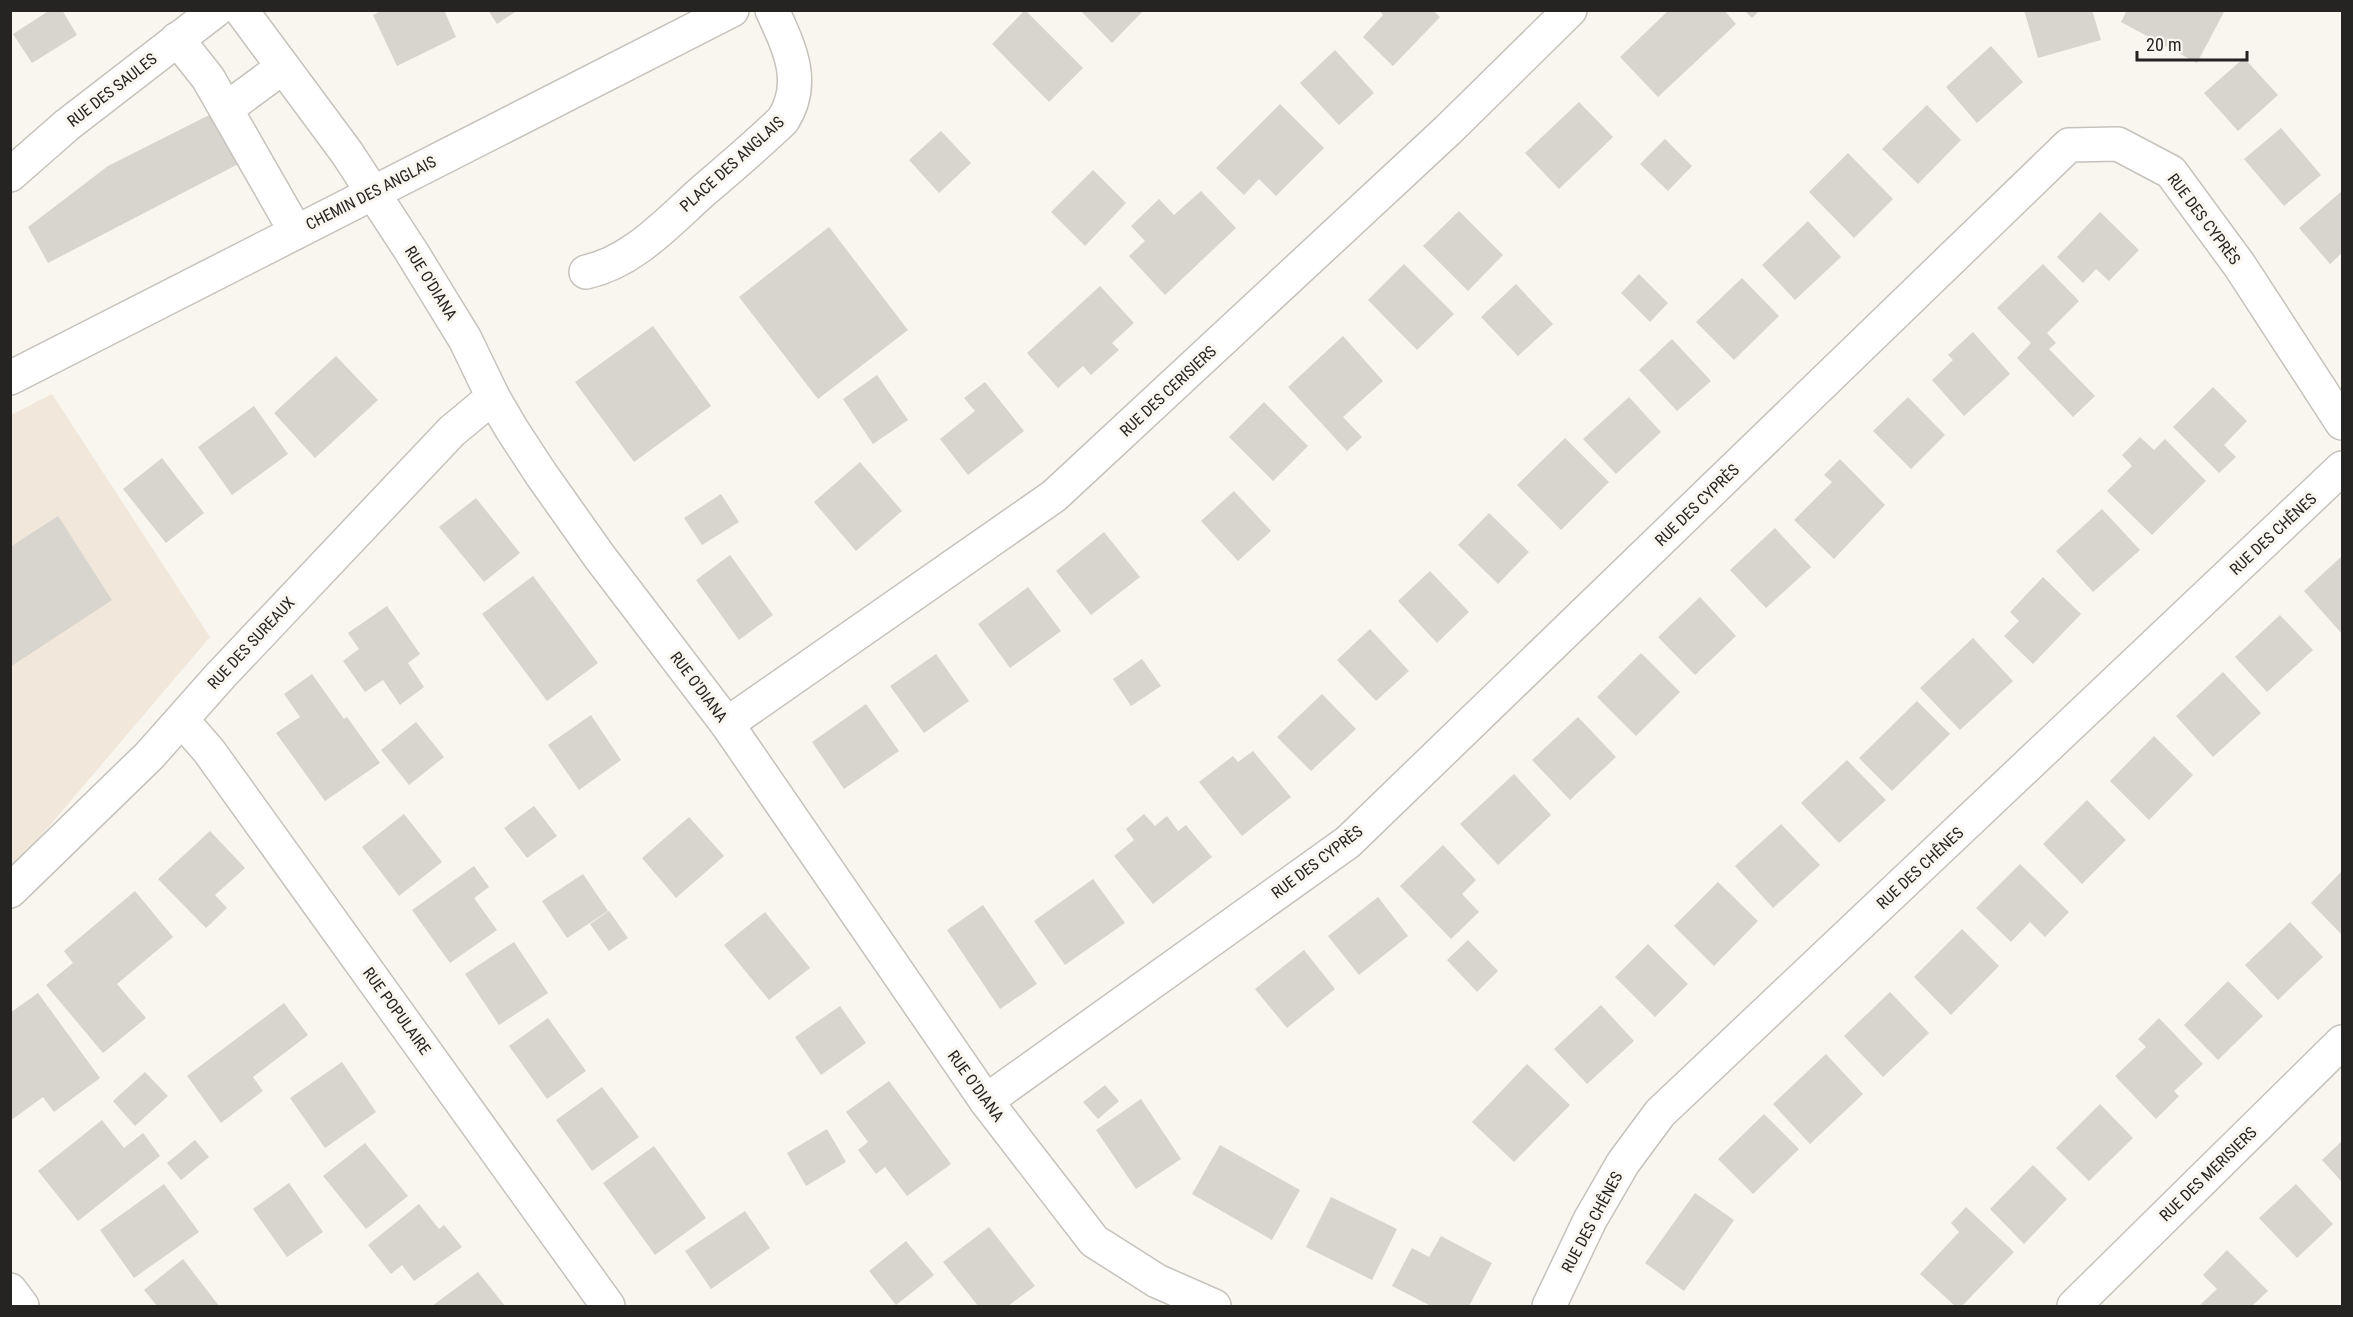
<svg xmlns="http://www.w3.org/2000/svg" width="2353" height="1317" font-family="'Roboto Condensed',sans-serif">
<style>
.built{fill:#f1e8db}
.building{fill:#d8d4ce}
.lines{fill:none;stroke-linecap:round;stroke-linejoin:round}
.minor-casing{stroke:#c6c2bc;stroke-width:36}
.minor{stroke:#fff;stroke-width:33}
.labels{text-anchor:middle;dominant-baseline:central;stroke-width:6;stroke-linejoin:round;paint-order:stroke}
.street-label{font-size:16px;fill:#262422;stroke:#f9f5ef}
</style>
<rect width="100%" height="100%" fill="#f9f5ef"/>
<!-- built -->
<path class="built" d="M 52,394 L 210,637 L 11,871 L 11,415 Z"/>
<!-- building -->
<g class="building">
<path d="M 50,10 L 62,10 L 77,35 L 32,63 L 13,34 Z"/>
<path d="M 383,10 L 444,10 L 456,37 L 397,66 L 373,15 Z"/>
<path d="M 488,10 L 518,10 L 497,24 Z"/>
<path d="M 1025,10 L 1083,68 L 1049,102 L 992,44 Z"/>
<path d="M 1080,10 L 1144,10 L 1112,43 Z"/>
<path d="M 1379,10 L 1433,10 L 1440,17 L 1393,66 L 1363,37 L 1383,15 Z"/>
<path d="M 1669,10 L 1724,10 L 1736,24 L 1658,97 L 1620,57 Z"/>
<path d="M 1744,10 L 1760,10 L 1752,18 Z"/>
<path d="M 2024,10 L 2092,10 L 2101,40 L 2038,58 Z"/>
<path d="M 2127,10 L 2225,10 L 2197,63 L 2121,22 Z"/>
<path d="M 1991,46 L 2023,82 L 1977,123 L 1946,87 Z"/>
<path d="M 1335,50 L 1374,93 L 1339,125 L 1300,83 Z"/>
<path d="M 2244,58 L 2278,95 L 2238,131 L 2204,93 Z"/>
<path d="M 1579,102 L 1613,137 L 1559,189 L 1525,153 Z"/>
<path d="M 1280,104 L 1324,148 L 1276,196 L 1259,179 L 1244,195 L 1216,168 Z"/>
<path d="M 1927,105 L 1961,140 L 1918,184 L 1882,149 Z"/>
<path d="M 219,110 L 246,160 L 48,263 L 28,227 L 108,166 Z"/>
<path d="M 2281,128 L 2321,175 L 2284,206 L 2244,159 Z"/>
<path d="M 941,131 L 971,163 L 939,193 L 909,160 Z"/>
<path d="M 1665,139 L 1692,166 L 1668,191 L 1640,164 Z"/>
<path d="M 1848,153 L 1893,199 L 1854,238 L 1809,192 Z"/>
<path d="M 1093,170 L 1126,203 L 1085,246 L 1051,212 Z"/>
<path d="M 1201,191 L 1236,228 L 1165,295 L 1129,256 L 1145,241 L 1131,226 L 1159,199 L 1174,215 Z"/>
<path d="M 2342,191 L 2342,253 L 2330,264 L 2299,228 Z"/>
<path d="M 1459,211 L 1503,255 L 1468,291 L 1423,246 Z"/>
<path d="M 2100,212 L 2139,250 L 2109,281 L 2096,269 L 2083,283 L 2057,257 Z"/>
<path d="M 1808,221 L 1841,257 L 1795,300 L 1762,265 Z"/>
<path d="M 829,227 L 908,330 L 818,399 L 739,297 Z"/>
<path d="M 1404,264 L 1454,314 L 1417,350 L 1368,300 Z"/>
<path d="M 2043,264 L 2079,301 L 2047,333 L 2056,343 L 2049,349 L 2095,396 L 2073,417 L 2017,358 L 2031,343 L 1997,308 Z"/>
<path d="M 1639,274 L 1668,303 L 1650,322 L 1621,293 Z"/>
<path d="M 1742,278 L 1779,316 L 1734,360 L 1696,322 Z"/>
<path d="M 1516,284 L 1553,324 L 1518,356 L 1481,317 Z"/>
<path d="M 1100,286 L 1134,323 L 1112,343 L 1119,350 L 1091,375 L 1083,366 L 1058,388 L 1027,353 Z"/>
<path d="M 653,326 L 711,406 L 634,462 L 575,382 Z"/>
<path d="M 1973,332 L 2010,374 L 1964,416 L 1932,380 L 1953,360 L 1948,355 Z"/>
<path d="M 1343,336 L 1383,381 L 1343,417 L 1362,437 L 1347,451 L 1288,387 Z"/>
<path d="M 1672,339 L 1711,381 L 1677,411 L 1639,370 Z"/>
<path d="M 336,356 L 378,400 L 315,458 L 274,413 Z"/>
<path d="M 877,375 L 908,420 L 873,444 L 843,399 Z"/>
<path d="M 985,382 L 1024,431 L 968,475 L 940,439 L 975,411 L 964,398 Z"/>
<path d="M 2213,387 L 2247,421 L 2224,445 L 2236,457 L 2219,473 L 2173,427 Z"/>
<path d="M 1629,397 L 1661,432 L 1616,474 L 1583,439 Z"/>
<path d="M 1908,397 L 1945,435 L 1911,469 L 1873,431 Z"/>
<path d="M 1264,402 L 1308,446 L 1273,481 L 1229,437 Z"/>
<path d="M 254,406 L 288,454 L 232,495 L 198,447 Z"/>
<path d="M 2140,437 L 2154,450 L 2165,439 L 2206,481 L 2152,535 L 2107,491 L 2132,466 L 2122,455 Z"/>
<path d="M 1565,438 L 1609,482 L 1561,530 L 1517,485 Z"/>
<path d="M 162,458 L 204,513 L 166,543 L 123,489 Z"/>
<path d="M 1840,459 L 1885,505 L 1834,559 L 1794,520 L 1832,482 L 1824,475 Z"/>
<path d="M 860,462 L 902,511 L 856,551 L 814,502 Z"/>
<path d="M 1234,491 L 1271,531 L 1238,561 L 1201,521 Z"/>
<path d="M 721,494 L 739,522 L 702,545 L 684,518 Z"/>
<path d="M 476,498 L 520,553 L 484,582 L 439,527 Z"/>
<path d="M 2102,509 L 2140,550 L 2093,592 L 2056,551 Z"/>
<path d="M 1489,513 L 1529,552 L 1498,584 L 1458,545 Z"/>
<path d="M 58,516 L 112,600 L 10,667 L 10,547 Z"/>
<path d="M 1775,528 L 1811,567 L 1766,608 L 1730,570 Z"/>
<path d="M 1104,532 L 1140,577 L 1091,615 L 1056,571 Z"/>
<path d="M 730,555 L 773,615 L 739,640 L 696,580 Z"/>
<path d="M 2342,556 L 2342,634 L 2304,591 Z"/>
<path d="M 1430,571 L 1469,612 L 1437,643 L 1398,601 Z"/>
<path d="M 533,576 L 598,663 L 547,701 L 482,614 Z"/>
<path d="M 2043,577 L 2081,614 L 2033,664 L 2004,636 L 2019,621 L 2010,612 Z"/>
<path d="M 1028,587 L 1061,631 L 1010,668 L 978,624 Z"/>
<path d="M 1700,597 L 1736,636 L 1695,675 L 1658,637 Z"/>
<path d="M 387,606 L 420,654 L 408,663 L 424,687 L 400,705 L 383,680 L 365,692 L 343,661 L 359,649 L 348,633 Z"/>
<path d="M 2280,615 L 2313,650 L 2267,692 L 2235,657 Z"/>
<path d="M 1370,629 L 1409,671 L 1376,701 L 1337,660 Z"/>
<path d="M 1973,638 L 2013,681 L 1960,730 L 1920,688 Z"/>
<path d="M 1641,653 L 1680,692 L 1636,736 L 1597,697 Z"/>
<path d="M 936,654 L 969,701 L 924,733 L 890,686 Z"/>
<path d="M 1142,659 L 1161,686 L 1131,706 L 1113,679 Z"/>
<path d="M 2223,672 L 2261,713 L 2213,757 L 2176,716 Z"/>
<path d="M 312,674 L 344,719 L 347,717 L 380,763 L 325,801 L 276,733 L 300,717 L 284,694 Z"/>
<path d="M 1322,694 L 1356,729 L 1311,771 L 1277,737 Z"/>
<path d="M 1917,701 L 1950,734 L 1892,791 L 1859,758 Z"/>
<path d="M 866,704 L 899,751 L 844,789 L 812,742 Z"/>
<path d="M 591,715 L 621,760 L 579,790 L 548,745 Z"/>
<path d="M 1578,717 L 1616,757 L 1570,800 L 1532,760 Z"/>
<path d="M 416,722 L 444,757 L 409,785 L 381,750 Z"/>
<path d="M 2154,736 L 2193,775 L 2149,820 L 2110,781 Z"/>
<path d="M 1253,751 L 1291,797 L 1242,836 L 1199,782 L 1233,756 L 1238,762 Z"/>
<path d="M 1847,760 L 1886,800 L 1839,843 L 1801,803 Z"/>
<path d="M 1514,774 L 1551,815 L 1498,865 L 1460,824 Z"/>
<path d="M 2087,800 L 2126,840 L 2082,884 L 2043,844 Z"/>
<path d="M 534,806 L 557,836 L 527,858 L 504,828 Z"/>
<path d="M 404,814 L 442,862 L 399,896 L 362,847 Z"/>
<path d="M 1144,814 L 1155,826 L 1167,816 L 1178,831 L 1186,825 L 1212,857 L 1153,904 L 1114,856 L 1134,840 L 1126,829 Z"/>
<path d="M 689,817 L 724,856 L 676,898 L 642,858 Z"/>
<path d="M 1781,824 L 1820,865 L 1773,908 L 1735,866 Z"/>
<path d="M 210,831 L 245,868 L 215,895 L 227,908 L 206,928 L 158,879 Z"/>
<path d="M 1443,845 L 1476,880 L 1462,894 L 1479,912 L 1451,939 L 1400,886 Z"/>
<path d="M 2020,864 L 2069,912 L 2045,937 L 2030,922 L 2011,942 L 1976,908 Z"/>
<path d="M 474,866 L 489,887 L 474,898 L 497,930 L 450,963 L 412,910 Z"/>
<path d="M 2342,871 L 2342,935 L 2311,903 Z"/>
<path d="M 583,874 L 608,911 L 567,938 L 542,901 Z"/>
<path d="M 1093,879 L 1125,923 L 1065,965 L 1034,921 Z"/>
<path d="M 1718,882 L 1758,921 L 1714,966 L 1674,926 Z"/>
<path d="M 135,891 L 173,937 L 117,984 L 146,1018 L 103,1053 L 46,985 L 73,963 L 64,951 Z"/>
<path d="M 1378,897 L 1408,936 L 1359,975 L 1328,936 Z"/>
<path d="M 983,905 L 1037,984 L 1000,1009 L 947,930 Z"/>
<path d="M 609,911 L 628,938 L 609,951 L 590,924 Z"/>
<path d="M 765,912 L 810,968 L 769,1000 L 724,945 Z"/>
<path d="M 2290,922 L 2323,957 L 2278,1000 L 2245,965 Z"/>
<path d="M 1962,929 L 1999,966 L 1951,1015 L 1914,977 Z"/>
<path d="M 1468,940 L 1498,971 L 1477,992 L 1447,960 Z"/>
<path d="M 514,942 L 548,993 L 499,1025 L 465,974 Z"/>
<path d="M 1648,944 L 1688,984 L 1655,1017 L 1615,977 Z"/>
<path d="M 1304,950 L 1335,989 L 1287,1028 L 1255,989 Z"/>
<path d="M 2228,981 L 2263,1016 L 2218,1060 L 2184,1025 Z"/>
<path d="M 1890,992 L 1929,1033 L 1883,1077 L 1844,1036 Z"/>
<path d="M 38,993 L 100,1078 L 54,1112 L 43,1097 L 10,1121 L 10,1013 Z"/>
<path d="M 284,1003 L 308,1035 L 253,1077 L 263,1091 L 221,1123 L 187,1076 Z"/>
<path d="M 1601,1005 L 1634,1041 L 1587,1084 L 1554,1049 Z"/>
<path d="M 840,1006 L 866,1043 L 821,1075 L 795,1037 Z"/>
<path d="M 548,1018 L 586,1071 L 547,1099 L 509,1046 Z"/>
<path d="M 2159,1018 L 2203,1064 L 2174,1091 L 2179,1096 L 2156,1119 L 2115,1076 L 2146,1047 L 2138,1039 Z"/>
<path d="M 1826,1054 L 1863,1094 L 1810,1144 L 1773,1104 Z"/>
<path d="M 342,1062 L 376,1112 L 325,1148 L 290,1098 Z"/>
<path d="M 1527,1064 L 1570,1105 L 1514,1162 L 1472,1122 Z"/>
<path d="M 145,1072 L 168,1096 L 135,1126 L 113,1101 Z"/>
<path d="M 889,1081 L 951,1164 L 907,1196 L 885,1167 L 876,1174 L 858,1150 L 868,1142 L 846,1112 Z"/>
<path d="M 1105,1085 L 1119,1101 L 1098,1119 L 1083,1102 Z"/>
<path d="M 602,1087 L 639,1137 L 592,1171 L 556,1120 Z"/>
<path d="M 1141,1099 L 1181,1159 L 1136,1189 L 1096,1130 Z"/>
<path d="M 2100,1104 L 2133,1138 L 2089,1181 L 2056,1148 Z"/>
<path d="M 1764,1114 L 1799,1149 L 1753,1194 L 1718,1159 Z"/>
<path d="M 102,1120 L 124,1148 L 143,1133 L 160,1156 L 78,1221 L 38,1171 Z"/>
<path d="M 827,1129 L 846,1162 L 806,1186 L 787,1153 Z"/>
<path d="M 195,1140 L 209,1157 L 181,1180 L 167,1163 Z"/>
<path d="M 2342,1141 L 2342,1182 L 2322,1160 Z"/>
<path d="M 365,1143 L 408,1196 L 366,1229 L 323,1176 Z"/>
<path d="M 1220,1145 L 1300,1190 L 1272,1240 L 1192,1194 Z"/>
<path d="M 654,1146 L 706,1218 L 655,1255 L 603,1183 Z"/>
<path d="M 2033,1165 L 2067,1199 L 2024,1244 L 1990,1209 Z"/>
<path d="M 289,1183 L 323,1232 L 287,1257 L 253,1209 Z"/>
<path d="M 164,1184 L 199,1232 L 134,1278 L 100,1230 Z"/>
<path d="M 2296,1184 L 2333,1224 L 2297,1258 L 2259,1218 Z"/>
<path d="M 1695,1193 L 1734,1220 L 1684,1291 L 1645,1263 Z"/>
<path d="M 1331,1197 L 1397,1229 L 1372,1280 L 1306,1247 Z"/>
<path d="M 419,1204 L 439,1229 L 444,1225 L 462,1247 L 414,1281 L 402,1265 L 391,1274 L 368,1245 Z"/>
<path d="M 1966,1207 L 2014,1252 L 1962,1306 L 1955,1306 L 1920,1274 L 1959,1232 L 1951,1223 Z"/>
<path d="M 745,1211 L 770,1248 L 711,1289 L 685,1251 Z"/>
<path d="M 989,1227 L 1035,1286 L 1008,1306 L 978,1306 L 943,1262 Z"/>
<path d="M 1441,1236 L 1492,1263 L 1469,1306 L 1431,1306 L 1392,1286 L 1412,1248 L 1429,1257 Z"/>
<path d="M 906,1241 L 934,1275 L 896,1305 L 869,1271 Z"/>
<path d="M 2227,1250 L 2268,1291 L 2252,1306 L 2199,1306 L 2217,1289 L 2203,1275 Z"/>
<path d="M 183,1259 L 219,1306 L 157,1306 L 144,1290 Z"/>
<path d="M 478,1272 L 505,1306 L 432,1306 Z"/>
</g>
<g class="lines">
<!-- minor casing -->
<g class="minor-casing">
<g id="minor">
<path d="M 241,10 L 347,153 L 411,251 L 465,339 L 493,397 L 511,428 L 541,474 L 599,556 L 727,724 L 986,1101 L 1094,1241 L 1157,1281 L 1214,1306"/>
<path d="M 177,39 L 208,78 L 296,232"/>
<path d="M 226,109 L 283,67"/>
<path d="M 10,175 L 67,125 L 216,10"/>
<path d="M 586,272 C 633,262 668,222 703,191 C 730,168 757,145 783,120 C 807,82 789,47 772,10"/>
<path d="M 10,378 L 732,10"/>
<path d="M 182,720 L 209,751 L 608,1306"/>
<path d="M 727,724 L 1054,496 L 1448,130 L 1570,10"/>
<path d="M 10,891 L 150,755 L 221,675 L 452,431 L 493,397"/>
<path d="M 986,1101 L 1348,842 L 2069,145 L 2118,144 L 2171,172 L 2240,266 L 2342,423"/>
<path d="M 10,1290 L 22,1306"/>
<path d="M 1549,1306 L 1590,1220 L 1623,1163 L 1660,1113 L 2342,468"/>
<path d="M 2074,1306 L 2342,1042"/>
</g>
</g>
<!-- minor -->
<use href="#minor" class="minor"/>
</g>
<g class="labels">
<!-- street labels -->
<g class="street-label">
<text transform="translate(112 90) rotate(-38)">RUE DES SAULES</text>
<text transform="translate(732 164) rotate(-42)">PLACE DES ANGLAIS</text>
<text transform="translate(371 193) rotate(-27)">CHEMIN DES ANGLAIS</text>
<text transform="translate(2204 219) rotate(53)">RUE DES CYPRÈS</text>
<text transform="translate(431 283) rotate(58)">RUE O'DIANA</text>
<text transform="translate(1168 391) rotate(-43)">RUE DES CERISIERS</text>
<text transform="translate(1697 505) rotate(-44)">RUE DES CYPRÈS</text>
<text transform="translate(2273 534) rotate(-43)">RUE DES CHÊNES</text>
<text transform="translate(251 643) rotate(-47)">RUE DES SUREAUX</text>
<text transform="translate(699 687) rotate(53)">RUE O'DIANA</text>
<text transform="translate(1317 862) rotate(-37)">RUE DES CYPRÈS</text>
<text transform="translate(1920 868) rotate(-43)">RUE DES CHÊNES</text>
<text transform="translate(397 1011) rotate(54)">RUE POPULAIRE</text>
<text transform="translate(976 1086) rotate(54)">RUE O'DIANA</text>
<text transform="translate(2208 1174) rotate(-44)">RUE DES MERISIERS</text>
<text transform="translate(1592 1222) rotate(-62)">RUE DES CHÊNES</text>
</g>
</g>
<!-- border -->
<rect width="2353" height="1317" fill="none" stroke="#262422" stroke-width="24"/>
<!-- scale -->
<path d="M2137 51v9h110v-9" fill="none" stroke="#262422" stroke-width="3"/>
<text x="2146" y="51" font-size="18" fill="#262422" stroke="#f9f5ef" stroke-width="4.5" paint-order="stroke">20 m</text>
</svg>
